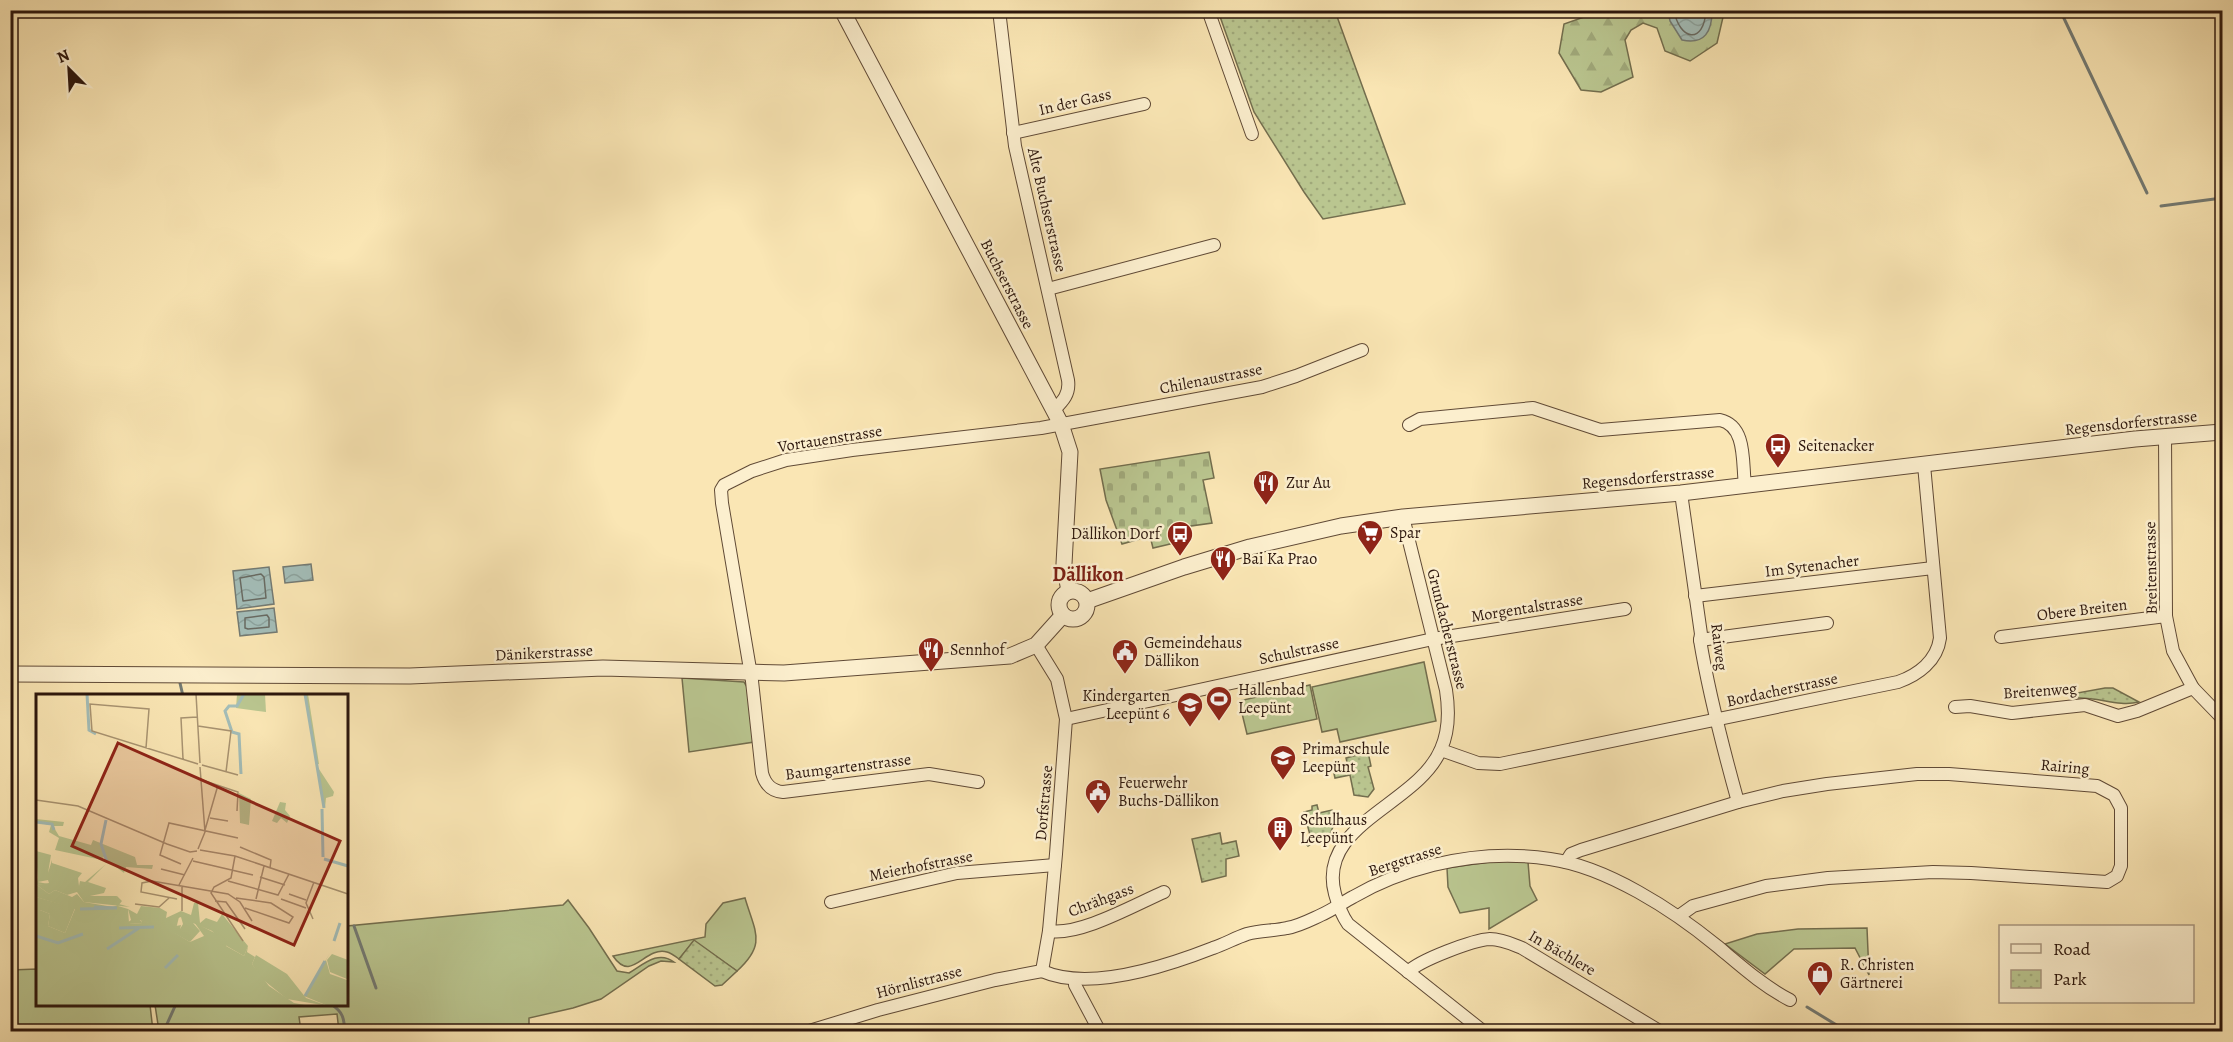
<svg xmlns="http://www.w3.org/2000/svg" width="2233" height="1042" font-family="Alegreya,serif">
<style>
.grass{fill:#bac690;stroke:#736e4e;stroke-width:1.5}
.forest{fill:url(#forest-firs);stroke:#736e4e;stroke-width:1.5}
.cemetery{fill:url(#cemetery-stones);stroke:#736e4e;stroke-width:1.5}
.park{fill:url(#park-dots);stroke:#736e4e;stroke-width:1.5}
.water{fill:url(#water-waves);stroke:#737a73;stroke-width:1.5}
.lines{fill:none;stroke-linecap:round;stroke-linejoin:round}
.shore{stroke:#686a62;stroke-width:1.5}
.stream{stroke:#737a73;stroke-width:3}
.minor-casing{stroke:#604a36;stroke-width:14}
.tertiary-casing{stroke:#604a36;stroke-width:17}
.minor{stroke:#fcefce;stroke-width:12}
.tertiary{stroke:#fcefce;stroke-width:15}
.labels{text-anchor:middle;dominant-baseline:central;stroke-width:5;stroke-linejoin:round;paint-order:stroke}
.street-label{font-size:16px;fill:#2c160c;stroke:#fcefce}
.poi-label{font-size:16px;fill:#2c160c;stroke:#fcefce;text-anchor:start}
.quarter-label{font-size:20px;font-weight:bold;fill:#7a1f14;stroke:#fcefce}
.inset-river{fill:none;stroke:#a3bdb8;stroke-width:3}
.inset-road{fill:none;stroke:#a89371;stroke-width:1.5}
.view{fill:#8f2418;fill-opacity:0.15;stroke:#8f2418;stroke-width:3}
.inset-edge{fill:none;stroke:#2c160c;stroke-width:3}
</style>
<defs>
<pattern id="forest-firs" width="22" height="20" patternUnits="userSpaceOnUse" patternTransform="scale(1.5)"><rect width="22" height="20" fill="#bac690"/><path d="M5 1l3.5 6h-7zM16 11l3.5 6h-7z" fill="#a0a97b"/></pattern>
<pattern id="cemetery-stones" width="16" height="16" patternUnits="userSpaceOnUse" patternTransform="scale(1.5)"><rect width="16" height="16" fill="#bac690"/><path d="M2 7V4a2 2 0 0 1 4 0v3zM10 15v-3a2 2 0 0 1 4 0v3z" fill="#a0a97b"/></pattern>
<pattern id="park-dots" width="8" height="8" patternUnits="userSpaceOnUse" patternTransform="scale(1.5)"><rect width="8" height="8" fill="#bac690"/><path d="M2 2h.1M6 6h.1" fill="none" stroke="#a0a97b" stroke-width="1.8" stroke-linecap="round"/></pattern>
<pattern id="water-waves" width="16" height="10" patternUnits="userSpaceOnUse" patternTransform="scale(1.5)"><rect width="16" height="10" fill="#a3bdb8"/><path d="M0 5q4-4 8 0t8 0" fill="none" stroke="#8ca29d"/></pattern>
</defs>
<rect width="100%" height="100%" fill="#fae6b4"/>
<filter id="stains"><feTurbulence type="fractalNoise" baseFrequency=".00333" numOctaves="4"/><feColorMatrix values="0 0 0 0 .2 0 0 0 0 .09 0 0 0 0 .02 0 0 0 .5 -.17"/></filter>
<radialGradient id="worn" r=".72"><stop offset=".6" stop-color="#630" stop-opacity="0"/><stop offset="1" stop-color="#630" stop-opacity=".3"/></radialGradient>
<!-- grass -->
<g class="grass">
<path d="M 1424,662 L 1436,721 L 1340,742 L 1337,729 L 1322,732 L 1312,687 Z"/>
<path d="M 682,678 L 744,682 L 749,690 L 754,742 L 689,752 Z"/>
<path d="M 1310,685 L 1317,719 L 1247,734 L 1239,701 Z"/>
<path d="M 1496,861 L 1528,862 L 1530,886 L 1537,900 L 1489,929 L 1489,908 L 1460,913 L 1448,887 L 1447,868 Z"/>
<path d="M 745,898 C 755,932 767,944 737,971 L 694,941 L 679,959 C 675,956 671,953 667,952 C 644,946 632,984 613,956 L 705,937 L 706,924 L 723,903 Z"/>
<path d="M 568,900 L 589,928 L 617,971 L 629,973 C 644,964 658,950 674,962 L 661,961 L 649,966 L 601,999 L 573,1008 L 529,1018 L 529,1031 L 339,1031 L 337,1014 L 299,1017 L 301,1031 L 159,1031 L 155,1005 L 346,1004 L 347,926 L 563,905 Z"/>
<path d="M 1867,928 L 1869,975 L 1855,948 L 1794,949 L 1765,974 L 1725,944 L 1757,934 L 1798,929 Z"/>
<path d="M 37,969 L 38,1004 L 150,1005 L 153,1031 L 11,1031 L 11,970 Z"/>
</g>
<!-- forest -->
<path class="forest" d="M 1601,11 L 1724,11 L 1724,13 L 1717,43 L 1690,61 L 1665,51 L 1657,28 L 1643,23 L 1631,30 L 1625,40 L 1633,77 L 1601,92 L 1581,90 L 1559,53 L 1564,24 Z"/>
<!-- cemetery -->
<path class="cemetery" d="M 1209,452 L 1214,478 L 1203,480 L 1212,523 L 1177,528 L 1179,542 L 1153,548 L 1150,536 L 1122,544 L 1106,500 L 1100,469 Z"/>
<!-- park -->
<g class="park">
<path d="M 1218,11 L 1335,11 L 1405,204 L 1323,219 L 1304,192 L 1254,112 Z"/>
<path d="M 2105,688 L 2113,688 L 2139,702 C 2118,707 2099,697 2078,698 L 2077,693 Z"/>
<path d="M 1368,752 L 1371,766 L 1368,767 L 1374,789 L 1368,797 L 1354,795 L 1350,775 L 1335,778 L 1333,769 L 1348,766 L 1346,758 Z"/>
<path d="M 1317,805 L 1319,813 L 1332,810 L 1336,819 L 1329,837 L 1317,836 L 1316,841 L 1308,846 L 1306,844 L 1310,835 L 1304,812 L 1312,810 L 1312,806 Z"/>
<path d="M 1220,833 L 1222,844 L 1236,841 L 1239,856 L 1226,859 L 1226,876 L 1202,882 L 1192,839 Z"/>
<path d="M 694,940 L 737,971 L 722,985 L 715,986 L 679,959 Z"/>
</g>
<!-- water -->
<g class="water">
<path d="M 1668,11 L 1712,11 C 1712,31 1705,45 1682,40 L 1670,21 Z"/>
<path d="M 311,564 L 313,580 L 285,583 L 283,567 Z"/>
<path d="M 269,567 L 274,604 L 237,609 L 233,571 Z"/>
<path d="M 274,608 L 277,632 L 240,636 L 237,612 Z"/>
</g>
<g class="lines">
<!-- shore -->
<g class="shore">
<path d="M 1674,10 C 1679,40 1704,46 1706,10"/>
<path d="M 261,574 L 264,577 L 266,598 L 243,601 L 240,578 Z"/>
<path d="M 267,615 L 269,618 L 269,627 L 248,629 L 245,628 L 245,618 Z"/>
</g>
<!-- stream -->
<g class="stream">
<path d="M 2060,10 L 2147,193"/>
<path d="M 2161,206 L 2222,198"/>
<path d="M 180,683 L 183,696"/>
<path d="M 354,926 L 376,988"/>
<path d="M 2218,1000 L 2222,992"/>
<path d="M 331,1004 C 343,1012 344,1018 345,1032"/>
<path d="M 1807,1007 L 1848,1032"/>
<path d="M 167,1032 L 167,1024 L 176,1004"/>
</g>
<!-- minor casing -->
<g class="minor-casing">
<g id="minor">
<path d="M 999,10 L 1015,146 L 1068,380 C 1070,394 1063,401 1054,410"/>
<path d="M 1208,10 L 1252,134"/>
<path d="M 1013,133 L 1144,104"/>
<path d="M 1048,289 L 1214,245"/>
<path d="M 1409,425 L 1420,419 L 1533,408 L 1600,430 L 1720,420 C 1747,426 1742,463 1745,485"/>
<path d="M 2165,436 L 2166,616 L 2173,651 L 2193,688 L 2222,718"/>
<path d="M 1681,493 L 1701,634 L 1700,640 C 1709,695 1723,748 1738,802"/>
<path d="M 1403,517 L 1446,690 C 1449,709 1449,731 1441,749 C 1418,805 1316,824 1335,894 C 1338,905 1341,914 1348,924 L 1484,1032"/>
<path d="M 1695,596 L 1933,568"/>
<path d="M 2001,637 L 2166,616"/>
<path d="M 1700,640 L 1827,623"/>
<path d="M 1036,645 L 1057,679 L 1066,719 L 1056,854 L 1049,931 L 1042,971"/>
<path d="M 1955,707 L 1970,706 L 2012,713 L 2085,705 L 2118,716 L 2137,711 L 2193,688"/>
<path d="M 1066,719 L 1433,639 L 1625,609"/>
<path d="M 1441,750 L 1478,763 L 1500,764 L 1898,682 C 1918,675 1937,661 1940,638 L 1924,465"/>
<path d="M 978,782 L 929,774 L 783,792 C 771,791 765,784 762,773 L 752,681 L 722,503 L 721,490 L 724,485 L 752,471 L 786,460 L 852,450 L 1041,428 L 1262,387 L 1296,376 L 1362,350"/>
<path d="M 1566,862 L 1571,854 L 1581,850 L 1738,802 L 1783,791 L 1827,784 L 1917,774 L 1949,774 L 2097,786 L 2114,795 L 2121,808 L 2121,866 L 2117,876 L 2107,882 L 1971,873 L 1933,872 L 1828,878 L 1766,886 L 1693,906 L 1679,916"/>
<path d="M 831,902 L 957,873 L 1055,865"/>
<path d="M 1049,931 C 1080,936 1134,905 1164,892"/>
<path d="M 1042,971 C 1089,992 1167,966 1213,948 C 1225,944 1235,938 1247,934 C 1260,930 1274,931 1287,928 C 1299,926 1310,920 1321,915 C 1332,910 1342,903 1353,897 C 1377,883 1405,872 1433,865 C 1470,856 1512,853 1550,859 C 1607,867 1673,910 1717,946 C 1741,966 1763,986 1790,1000"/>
<path d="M 1408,972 C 1420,960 1473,940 1490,939 C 1502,939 1512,944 1522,948 L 1661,1032"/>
<path d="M 1075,979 L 1075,985 L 1100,1032"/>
<path d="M 806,1032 L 878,1010 L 995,980 L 1042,971"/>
</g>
</g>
<!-- tertiary casing -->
<g class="tertiary-casing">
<g id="tertiary">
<path d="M 842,10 L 1061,424 L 1070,452 L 1064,564 L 1069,591"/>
<circle cx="1073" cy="605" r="14"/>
<path d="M 1087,601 L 1184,567 L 1250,547 L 1341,526 L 1403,517 L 1681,493 L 2135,439 L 2222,432"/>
<path d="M 10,674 L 410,676 L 603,668 L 784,673 L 1010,656 L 1036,645 L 1063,615"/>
</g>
</g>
<!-- minor -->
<use href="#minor" class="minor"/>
<!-- tertiary -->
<use href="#tertiary" class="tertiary"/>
</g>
<!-- icons -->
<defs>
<g id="bus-pin" transform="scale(1.35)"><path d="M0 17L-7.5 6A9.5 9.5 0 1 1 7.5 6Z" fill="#8f2418" stroke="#fcefce"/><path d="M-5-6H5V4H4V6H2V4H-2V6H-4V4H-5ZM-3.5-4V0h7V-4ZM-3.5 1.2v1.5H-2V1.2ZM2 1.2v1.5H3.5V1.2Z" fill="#fff"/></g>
<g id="restaurant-pin" transform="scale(1.35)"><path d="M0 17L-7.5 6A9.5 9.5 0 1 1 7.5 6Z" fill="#8f2418" stroke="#fcefce"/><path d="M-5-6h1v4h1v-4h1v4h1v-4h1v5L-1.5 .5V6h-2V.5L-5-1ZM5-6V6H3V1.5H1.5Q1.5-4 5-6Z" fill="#fff"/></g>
<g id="supermarket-pin" transform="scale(1.35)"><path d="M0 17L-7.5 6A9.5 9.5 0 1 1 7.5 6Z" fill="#8f2418" stroke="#fcefce"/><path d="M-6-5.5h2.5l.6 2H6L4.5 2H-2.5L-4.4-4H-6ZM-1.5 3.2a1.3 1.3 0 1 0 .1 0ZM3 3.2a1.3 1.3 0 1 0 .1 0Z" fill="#fff"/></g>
<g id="civic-pin" transform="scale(1.35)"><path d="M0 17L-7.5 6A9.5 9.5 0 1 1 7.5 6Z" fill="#8f2418" stroke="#fcefce"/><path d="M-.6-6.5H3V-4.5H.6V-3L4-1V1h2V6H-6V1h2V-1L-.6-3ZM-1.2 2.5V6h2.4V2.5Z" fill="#fff"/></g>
<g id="stadium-pin" transform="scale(1.35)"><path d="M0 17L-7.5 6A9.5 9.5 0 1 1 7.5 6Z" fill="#8f2418" stroke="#fcefce"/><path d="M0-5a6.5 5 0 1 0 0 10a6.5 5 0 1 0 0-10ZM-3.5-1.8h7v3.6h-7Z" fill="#fff"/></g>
<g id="school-pin" transform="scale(1.35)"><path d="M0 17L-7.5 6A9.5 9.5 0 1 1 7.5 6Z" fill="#8f2418" stroke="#fcefce"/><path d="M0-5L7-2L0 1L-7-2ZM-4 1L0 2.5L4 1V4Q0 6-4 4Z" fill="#fff"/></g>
<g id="building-pin" transform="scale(1.35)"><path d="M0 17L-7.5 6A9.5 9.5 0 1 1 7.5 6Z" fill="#8f2418" stroke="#fcefce"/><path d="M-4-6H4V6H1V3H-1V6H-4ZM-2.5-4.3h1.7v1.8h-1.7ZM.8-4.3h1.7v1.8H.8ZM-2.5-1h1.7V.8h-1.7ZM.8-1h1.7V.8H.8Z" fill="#fff"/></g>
<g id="shop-pin" transform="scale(1.35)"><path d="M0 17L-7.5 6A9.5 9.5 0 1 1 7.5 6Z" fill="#8f2418" stroke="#fcefce"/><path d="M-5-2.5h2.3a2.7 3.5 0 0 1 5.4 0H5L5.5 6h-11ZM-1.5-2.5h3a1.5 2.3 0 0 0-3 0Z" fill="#fff"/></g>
</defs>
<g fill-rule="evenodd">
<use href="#bus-pin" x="1778" y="446"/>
<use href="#restaurant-pin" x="1266" y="483"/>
<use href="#supermarket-pin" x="1370" y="533"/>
<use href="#bus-pin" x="1180" y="534"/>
<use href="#restaurant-pin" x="1223" y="559"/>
<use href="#restaurant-pin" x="931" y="650"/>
<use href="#civic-pin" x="1125" y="652"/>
<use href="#stadium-pin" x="1219" y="699"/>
<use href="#school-pin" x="1190" y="705"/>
<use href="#school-pin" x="1283" y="758"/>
<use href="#civic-pin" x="1098" y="792"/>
<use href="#building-pin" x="1280" y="829"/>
<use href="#shop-pin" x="1820" y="974"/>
</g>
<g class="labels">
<!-- street labels -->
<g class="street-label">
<text transform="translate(1075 102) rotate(-13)">In der Gass</text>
<text transform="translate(1047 210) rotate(77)">Alte Buchserstrasse</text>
<text transform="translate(1007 284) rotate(63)">Buchserstrasse</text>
<text transform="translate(1211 379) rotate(-11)">Chilenaustrasse</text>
<text transform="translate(2131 423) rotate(-6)">Regensdorferstrasse</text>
<text transform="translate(830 439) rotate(-9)">Vortauenstrasse</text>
<text transform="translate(1648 478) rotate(-5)">Regensdorferstrasse</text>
<text transform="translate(1812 566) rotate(-7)">Im Sytenacher</text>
<text transform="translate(2151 568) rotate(-91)">Breitenstrasse</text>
<text transform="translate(1527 608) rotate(-9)">Morgentalstrasse</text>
<text transform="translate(2082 610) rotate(-7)">Obere Breiten</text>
<text transform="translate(1447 629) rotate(76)">Grundacherstrasse</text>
<text transform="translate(1719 647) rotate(83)">Raiweg</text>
<text transform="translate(1299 651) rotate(-12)">Schulstrasse</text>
<text transform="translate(544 653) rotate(-3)">Dänikerstrasse</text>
<text transform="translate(1782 690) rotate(-12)">Bordacherstrasse</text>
<text transform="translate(2040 691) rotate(-4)">Breitenweg</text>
<text transform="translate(848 767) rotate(-7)">Baumgartenstrasse</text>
<text transform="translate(2065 767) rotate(5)">Rairing</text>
<text transform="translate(1044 803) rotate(-85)">Dorfstrasse</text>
<text transform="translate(1405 860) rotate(-18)">Bergstrasse</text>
<text transform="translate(921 866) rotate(-11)">Meierhofstrasse</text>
<text transform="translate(1101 900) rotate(-21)">Chrähgass</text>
<text transform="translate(1562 953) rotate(30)">In Bächlere</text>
<text transform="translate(919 982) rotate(-15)">Hörnlistrasse</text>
</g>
<!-- poi labels -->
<g class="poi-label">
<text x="1798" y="446">Seitenacker</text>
<text x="1286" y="483">Zur Au</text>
<text x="1390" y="533">Spar</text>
<text x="1160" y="534" text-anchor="end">Dällikon Dorf</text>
<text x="1242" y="559">Bai Ka Prao</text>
<text x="1144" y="643">Gemeindehaus<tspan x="1144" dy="18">Dällikon</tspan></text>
<text x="950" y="650">Sennhof</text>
<text x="1238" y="690">Hallenbad<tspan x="1238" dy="18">Leepünt</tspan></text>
<text x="1170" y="696" text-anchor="end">Kindergarten<tspan x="1170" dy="18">Leepünt 6</tspan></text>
<text x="1302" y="749">Primarschule<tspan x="1302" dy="18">Leepünt</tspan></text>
<text x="1118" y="783">Feuerwehr<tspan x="1118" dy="18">Buchs-Dällikon</tspan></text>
<text x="1300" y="820">Schulhaus<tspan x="1300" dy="18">Leepünt</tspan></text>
<text x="1840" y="965">R. Christen<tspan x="1840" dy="18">Gärtnerei</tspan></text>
</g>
<!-- quarter labels -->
<g class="quarter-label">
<text x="1088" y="574">Dällikon</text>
</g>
</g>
<!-- overview -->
<g transform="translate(36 694)">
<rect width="312" height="312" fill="#fae6b4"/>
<path d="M 0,125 L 28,128 L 27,132 L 17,132 L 23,142 L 55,151 L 57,146 L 99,163 L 101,171 L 117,171 L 116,175 L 90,173 L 88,179 L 67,163 L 66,166 L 19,156 L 23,144 L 13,138 L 15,131 L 2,129 ZM 0,157 L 15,161 L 12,179 L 16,166 L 16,169 L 46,179 L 42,184 L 43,192 L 44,187 L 49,188 L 70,170 L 52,188 L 70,194 L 68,199 L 54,202 L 81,202 L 79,209 L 94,213 L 48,208 L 41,198 L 31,201 L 19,196 L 13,200 L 1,191 L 13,189 L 12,186 L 2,188 ZM 0,203 L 39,214 L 29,239 L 12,232 L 14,220 L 4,216 ZM 158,209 L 162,209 L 164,229 L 170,224 L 181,228 L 186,220 L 212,252 L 208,262 L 189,251 L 176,237 L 157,229 L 164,237 L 154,248 L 138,239 L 140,232 L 145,231 L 144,235 L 147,230 L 145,223 L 121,232 L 104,226 L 107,230 L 91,229 L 95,226 L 92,215 L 101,220 L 105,212 L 124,214 L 131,218 L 130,224 L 145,217 L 155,221 ZM 220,261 L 251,280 L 270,304 L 292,312 L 251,305 L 225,284 L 216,270 Z" fill="#bac690"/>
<path d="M 269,0 L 272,0 L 283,70 L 280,70 ZM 281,72 L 298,98 L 297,102 L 290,104 L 289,114 ZM 244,108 L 250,109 L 249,116 L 254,122 L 251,129 L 245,124 L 241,129 L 236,127 ZM 0,179 L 2,188 L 12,190 L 1,191 L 13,200 L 19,196 L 36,203 L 41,200 L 48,208 L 77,213 L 82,211 L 77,209 L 81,202 L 86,207 L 82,212 L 92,215 L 93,229 L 106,230 L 105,226 L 121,231 L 143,223 L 139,239 L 154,248 L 168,242 L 158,228 L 190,245 L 190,252 L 208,262 L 212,252 L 211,258 L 219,263 L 216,270 L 233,292 L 258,309 L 275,312 L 0,312 L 0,205 L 6,208 L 4,216 L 14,220 L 12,232 L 29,239 L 39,215 L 0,203 ZM 294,259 L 290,266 L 294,280 L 311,286 L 312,312 L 292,312 L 268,302 Z" fill="#bac690"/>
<path d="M 201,0 L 229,0 L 230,18 L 200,14 Z" fill="#bac690"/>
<path d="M 203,99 L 215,105 L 213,131 L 204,129 ZM 296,260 L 312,266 L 312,291 L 311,285 L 294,278 L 291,266 Z" fill="#bac690"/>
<path class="inset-river" d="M 51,0 L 53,36 L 60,40M 269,0 L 288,114M 205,80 L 203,40 L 196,38 L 189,17 L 193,12 L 201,12 L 208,0M 286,115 L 287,163M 70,126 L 65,150 L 71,168M 0,128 L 16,130 L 18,136M 288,165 L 312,172M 58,213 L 80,214M 44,215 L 81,214M 83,234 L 118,233M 0,242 L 22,249 L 47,240M 298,247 L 304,229M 71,255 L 103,234M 129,274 L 142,261M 269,302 L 289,267"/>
<path class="inset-road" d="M 160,0 L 164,69M 162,32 L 195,37 L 190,78M 110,54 L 113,15 L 54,10 L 56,37 L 162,70M 147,65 L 145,24 L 161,23M 166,71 L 202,81M 166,86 L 202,98 L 201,117M 0,106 L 42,112 L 131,150 L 154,158 L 161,157M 174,124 L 192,127M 169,136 L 182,91M 204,153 L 235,166 L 234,174M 162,155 L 169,138 L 164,73M 164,156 L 199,162 L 312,200M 199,162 L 195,184 L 178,193 L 175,199 L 207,247M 157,167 L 217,181M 145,170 L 124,161 L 133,129 L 202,144M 125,175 L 149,181M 224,183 L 249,191M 192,187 L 242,201 L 253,180M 143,191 L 157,164M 146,193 L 146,217M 253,200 L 270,206M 200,204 L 235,209 L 257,223 L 253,229 L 209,214M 141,205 L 105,198 L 106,189 L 116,187 L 192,200 L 204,208 L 216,227M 220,205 L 228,172M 245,205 L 270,214M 179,207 L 190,208 L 209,235M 99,210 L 123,213 L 133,204M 277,225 L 270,209 L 278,188"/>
<path class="view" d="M 82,49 L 304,147 L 258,251 L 36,152 Z"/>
<rect width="312" height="312" class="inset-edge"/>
</g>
<!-- margin -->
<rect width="2233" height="1042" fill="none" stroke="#fae6b4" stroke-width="36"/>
<rect x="12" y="12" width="2209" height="1018" fill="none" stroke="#2c160c" stroke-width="3"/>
<rect x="18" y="18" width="2197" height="1006" fill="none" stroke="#2c160c" stroke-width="1.5"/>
<!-- legend -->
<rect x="1999" y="925" width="195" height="78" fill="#fcefce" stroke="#a99880" stroke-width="1.5"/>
<rect x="2011" y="944" width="30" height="9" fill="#fcefce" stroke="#a99880" stroke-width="1.5"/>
<text x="2053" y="955" font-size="18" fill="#2c160c">Road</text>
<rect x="2011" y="970" width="30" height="18" fill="url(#park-dots)" stroke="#a99880" stroke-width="1.5"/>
<text x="2053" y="985" font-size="18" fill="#2c160c">Park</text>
<!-- north arrow -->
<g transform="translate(69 69) rotate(336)" stroke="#fcefce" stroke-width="4.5" paint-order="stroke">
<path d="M0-4.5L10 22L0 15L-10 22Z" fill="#2c160c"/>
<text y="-9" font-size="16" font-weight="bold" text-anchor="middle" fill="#2c160c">N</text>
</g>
<rect width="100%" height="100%" filter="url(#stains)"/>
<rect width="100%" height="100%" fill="url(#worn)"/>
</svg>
